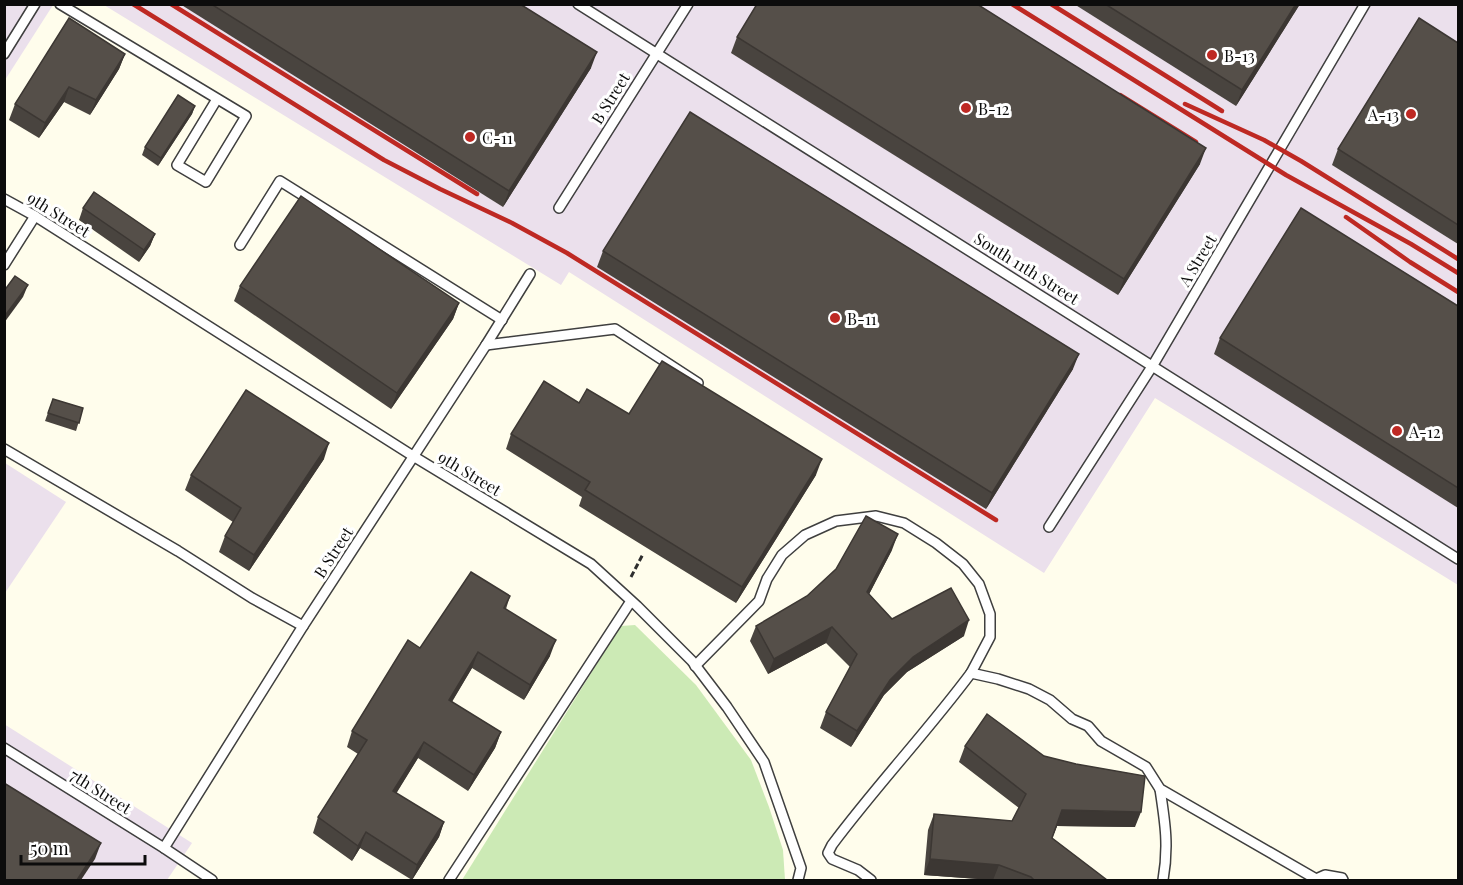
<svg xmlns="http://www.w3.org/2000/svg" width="1463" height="885" font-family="'Playfair Display',serif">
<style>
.industrial{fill:#ebe0ec}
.green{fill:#cceab5}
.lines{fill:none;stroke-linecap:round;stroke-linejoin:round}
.service-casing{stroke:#3f3f3f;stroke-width:12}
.path{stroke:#2e2e2e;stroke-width:3;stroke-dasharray:6 3;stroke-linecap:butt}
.service{stroke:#fff;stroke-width:9}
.rail{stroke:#be2923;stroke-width:4.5}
.wall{fill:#49443f}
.shaded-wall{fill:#3c3733}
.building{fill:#554f49;stroke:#3c3733;stroke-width:1.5}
.poi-dot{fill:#be2923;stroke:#fff;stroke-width:2}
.labels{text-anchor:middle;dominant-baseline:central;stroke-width:6;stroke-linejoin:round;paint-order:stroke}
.poi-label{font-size:16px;fill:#0c0c0c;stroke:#fff;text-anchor:start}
.street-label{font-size:16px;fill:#0c0c0c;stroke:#fff}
</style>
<rect width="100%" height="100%" fill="#fffdec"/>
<!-- industrial -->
<g class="industrial">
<path d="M 5,5 L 53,5 L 5,80 Z"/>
<path d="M 104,5 L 1458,5 L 1458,585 L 1155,398 L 1044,573 L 569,272 L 561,285 Z"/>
<path d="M 5,463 L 66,502 L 5,593 Z"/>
<path d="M 4,724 L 192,843 L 167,880 L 5,880 Z"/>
</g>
<!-- green -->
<path class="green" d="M 635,625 L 696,685 L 751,760 L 769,807 L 783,850 L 785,880 L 462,880 L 613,638 L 621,626 Z"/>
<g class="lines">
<!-- service casing -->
<g class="service-casing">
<g id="service">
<path d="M 60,4 L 246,116 L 206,182 L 177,165 L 217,99"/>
<path d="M 578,4 L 1458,559"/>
<path d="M 4,54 L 35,4"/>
<path d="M 4,199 L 35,216 L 413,456 L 591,564 L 637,606 L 692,661 L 727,707 L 764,762 L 801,868 L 798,880"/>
<path d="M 559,208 L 688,4"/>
<path d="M 240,245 L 280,181 L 502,320"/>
<path d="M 4,265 L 35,216"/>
<path d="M 486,345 L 615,329 L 698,383"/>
<path d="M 4,449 L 178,551 L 252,598 L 303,626"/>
<path d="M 1049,527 L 1153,365 L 1365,4"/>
<path d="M 695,666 L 759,601 L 767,579 L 782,555 L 805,535 L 836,521 L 876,516 L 904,523 L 936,543 L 963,564 L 979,584 L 990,614 L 990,637 L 971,673 L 998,679 L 1029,689 L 1050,700 L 1072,719 L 1088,726 L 1101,741 L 1146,767 L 1160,789 L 1316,879 L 1325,875 L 1342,878 L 1343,880"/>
<path d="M 4,748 L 164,848 L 212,880"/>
<path d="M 1160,789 C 1165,822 1169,846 1163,880"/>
<path d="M 164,848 L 303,626 L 486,345 L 530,274"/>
<path d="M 449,880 L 631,601"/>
<path d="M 871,880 L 858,870 L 832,859 L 828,853 L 832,845 C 876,786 927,732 971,673"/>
</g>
</g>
<!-- path -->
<path class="path" d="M 631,577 L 643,554"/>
<!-- service -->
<use href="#service" class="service"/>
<!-- rail -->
<g class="rail">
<path d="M 133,4 L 384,160 L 440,189 L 512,223 L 567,253 L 996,520"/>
<path d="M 171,4 L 477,194"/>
<path d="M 1012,4 L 1286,175 L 1411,244 L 1458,273"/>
<path d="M 1051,4 L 1222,111"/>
<path d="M 1120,95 L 1196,142"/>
<path d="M 1185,104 L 1264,140 L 1301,161 L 1458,259"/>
<path d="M 1346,217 L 1410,262 L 1458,292"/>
</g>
</g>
<!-- wall -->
<g class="wall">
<path d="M 180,4 L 520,4 L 591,68 L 503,207 Z"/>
<path d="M 1074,4 L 1300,4 L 1236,106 Z"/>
<path d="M 737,37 L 1200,164 L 1118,295 L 731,53 Z"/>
<path d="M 1458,43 L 1458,244 L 1332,165 L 1338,149 Z"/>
<path d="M 125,54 L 119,69 L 90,115 L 64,102 L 39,138 L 9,120 L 15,104 Z"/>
<path d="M 195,106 L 192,114 L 158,166 L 142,155 L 145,147 Z"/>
<path d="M 83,208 L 155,234 L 150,246 L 139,262 L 79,220 Z"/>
<path d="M 603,251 L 1073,369 L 986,509 L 597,267 Z"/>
<path d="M 240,286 L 459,303 L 453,319 L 391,409 L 234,301 Z"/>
<path d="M 1458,306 L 1458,508 L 1214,354 L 1220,338 Z"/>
<path d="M 53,399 L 83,408 L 76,431 L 45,421 Z"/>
<path d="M 579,403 L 629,414 L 816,475 L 736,603 L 579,506 L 582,497 L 506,449 L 511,434 Z"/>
<path d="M 324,459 L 249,571 L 219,552 L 225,536 L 233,522 L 185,490 L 191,475 Z"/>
<path d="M 892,550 L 869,594 L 892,619 L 964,636 L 907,672 L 884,695 L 851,747 L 820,728 L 826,712 L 850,667 L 826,643 L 768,674 L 750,641 L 756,626 Z"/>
<path d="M 510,596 L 506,609 L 550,656 L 524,700 L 472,668 L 452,702 L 501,732 L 495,748 L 468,791 L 418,758 L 396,793 L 444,822 L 439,837 L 412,880 L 360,848 L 352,861 L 313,833 L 318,817 L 358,754 L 347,747 L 352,731 L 420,648 Z"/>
<path d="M 965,746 L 1135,827 L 1057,826 L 1052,838 L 1107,880 L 991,880 L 924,875 L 928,830 L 934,814 L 1012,821 L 1019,808 L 959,762 Z"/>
</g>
<!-- shaded-wall -->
<g class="shaded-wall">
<path d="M 1296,4 L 1300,4 L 1236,106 L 1242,90 Z"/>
<path d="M 597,52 L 591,68 L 503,207 L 509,191 Z"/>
<path d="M 125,54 L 119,69 L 90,115 L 96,100 Z"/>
<path d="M 69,87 L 64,102 L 39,138 L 45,123 Z"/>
<path d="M 195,106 L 192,114 L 158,166 L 161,158 Z"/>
<path d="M 1206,148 L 1200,164 L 1118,295 L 1124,279 Z"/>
<path d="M 155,234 L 150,246 L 139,262 L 144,250 Z"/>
<path d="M 28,285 L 23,297 L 4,323 L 4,317 Z"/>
<path d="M 459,303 L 453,319 L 391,409 L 397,393 Z"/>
<path d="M 1079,354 L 1073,369 L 986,509 L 992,493 Z"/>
<path d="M 329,443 L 324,459 L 249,571 L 254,555 Z"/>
<path d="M 822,459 L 816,475 L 736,603 L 742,587 Z"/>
<path d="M 898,534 L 892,550 L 862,608 L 867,592 Z"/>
<path d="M 969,620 L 964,636 L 907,672 L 884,695 L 851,747 L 857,731 L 890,680 L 913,657 Z"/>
<path d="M 832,627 L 826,643 L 768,674 L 774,659 Z"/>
<path d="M 556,640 L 550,656 L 524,700 L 530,685 Z"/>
<path d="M 478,652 L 472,668 L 443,716 L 449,700 Z"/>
<path d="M 501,732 L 495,748 L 468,791 L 474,775 Z"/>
<path d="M 424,742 L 418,758 L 388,807 L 393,791 Z"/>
<path d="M 1062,810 L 1141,812 L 1135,827 L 1057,826 L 1046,853 Z"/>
<path d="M 444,822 L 439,837 L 412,880 L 417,865 Z"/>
<path d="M 366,832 L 360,848 L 352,861 L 358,846 Z"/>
<path d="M 101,843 L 95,859 L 81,880 L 77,880 Z"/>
<path d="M 930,859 L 999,865 L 993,880 L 924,875 Z"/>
</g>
<!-- building -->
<g class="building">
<path d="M 211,4 L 520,4 L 597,52 L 509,191 Z"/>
<path d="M 757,4 L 977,4 L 1206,148 L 1124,279 L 737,37 Z"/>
<path d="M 1105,4 L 1296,4 L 1242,90 Z"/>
<path d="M 69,18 L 125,54 L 96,100 L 69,87 L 45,123 L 15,104 Z"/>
<path d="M 1419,18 L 1458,43 L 1458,225 L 1338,149 Z"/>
<path d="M 178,95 L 195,106 L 161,158 L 145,147 Z"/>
<path d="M 690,112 L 1079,354 L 992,493 L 603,251 Z"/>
<path d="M 94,192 L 155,234 L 144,250 L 83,208 Z"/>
<path d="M 301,196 L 459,303 L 397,393 L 240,286 Z"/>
<path d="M 1301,208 L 1458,306 L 1458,488 L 1220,338 Z"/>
<path d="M 15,276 L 28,285 L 4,317 L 4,291 Z"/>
<path d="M 662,361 L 822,459 L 742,587 L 585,490 L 590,482 L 511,434 L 544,381 L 579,403 L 587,389 L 629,414 Z"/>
<path d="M 246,390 L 329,443 L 254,555 L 225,536 L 241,508 L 191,475 Z"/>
<path d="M 53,399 L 83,408 L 79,423 L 48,413 Z"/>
<path d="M 866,516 L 898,534 L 867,592 L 892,619 L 951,588 L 969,620 L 913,657 L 890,680 L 857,731 L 826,712 L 857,654 L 832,627 L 774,659 L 756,626 L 807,596 L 836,569 Z"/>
<path d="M 471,572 L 510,596 L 504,608 L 556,640 L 530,685 L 478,652 L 449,700 L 501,732 L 474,775 L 424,742 L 393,791 L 444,822 L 417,865 L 366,832 L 358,846 L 318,817 L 367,740 L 352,731 L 408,640 L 420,648 Z"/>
<path d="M 987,714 L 1044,756 L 1076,764 L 1145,776 L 1141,812 L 1062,810 L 1052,838 L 1107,880 L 1034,880 L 1031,877 L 999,865 L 930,859 L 934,814 L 1012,821 L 1026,794 L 965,746 Z"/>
<path d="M 4,783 L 101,843 L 77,880 L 4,880 Z"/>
</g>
<!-- markers -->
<g class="poi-dot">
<circle cx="1212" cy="55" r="6"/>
<circle cx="966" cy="108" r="6"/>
<circle cx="1411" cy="114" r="6"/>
<circle cx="470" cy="137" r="6"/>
<circle cx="835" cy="318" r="6"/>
<circle cx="1397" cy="431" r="6"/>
</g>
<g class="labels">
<!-- poi labels -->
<g class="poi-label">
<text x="1224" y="55">B-13</text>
<text x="978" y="108">B-12</text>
<text x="1399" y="114" text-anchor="end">A-13</text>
<text x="482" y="137">C-11</text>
<text x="847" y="318">B-11</text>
<text x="1409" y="431">A-12</text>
</g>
<!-- street labels -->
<g class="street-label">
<text transform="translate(610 98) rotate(-58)">B Street</text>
<text transform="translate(59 214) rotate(32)">9th Street</text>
<text transform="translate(1197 260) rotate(-59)">A Street</text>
<text transform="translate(1027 268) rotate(32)">South 11th Street</text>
<text transform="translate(470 473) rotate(31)">9th Street</text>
<text transform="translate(333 552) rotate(-57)">B Street</text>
<text transform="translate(101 791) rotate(32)">7th Street</text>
</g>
</g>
<!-- border -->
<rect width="1463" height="885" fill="none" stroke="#0c0c0c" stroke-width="12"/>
<!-- scale -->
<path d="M21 855v9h124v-9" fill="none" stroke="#0c0c0c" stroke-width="3"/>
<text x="30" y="855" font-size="18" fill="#0c0c0c" stroke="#ffffff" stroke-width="4.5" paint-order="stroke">50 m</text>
</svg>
